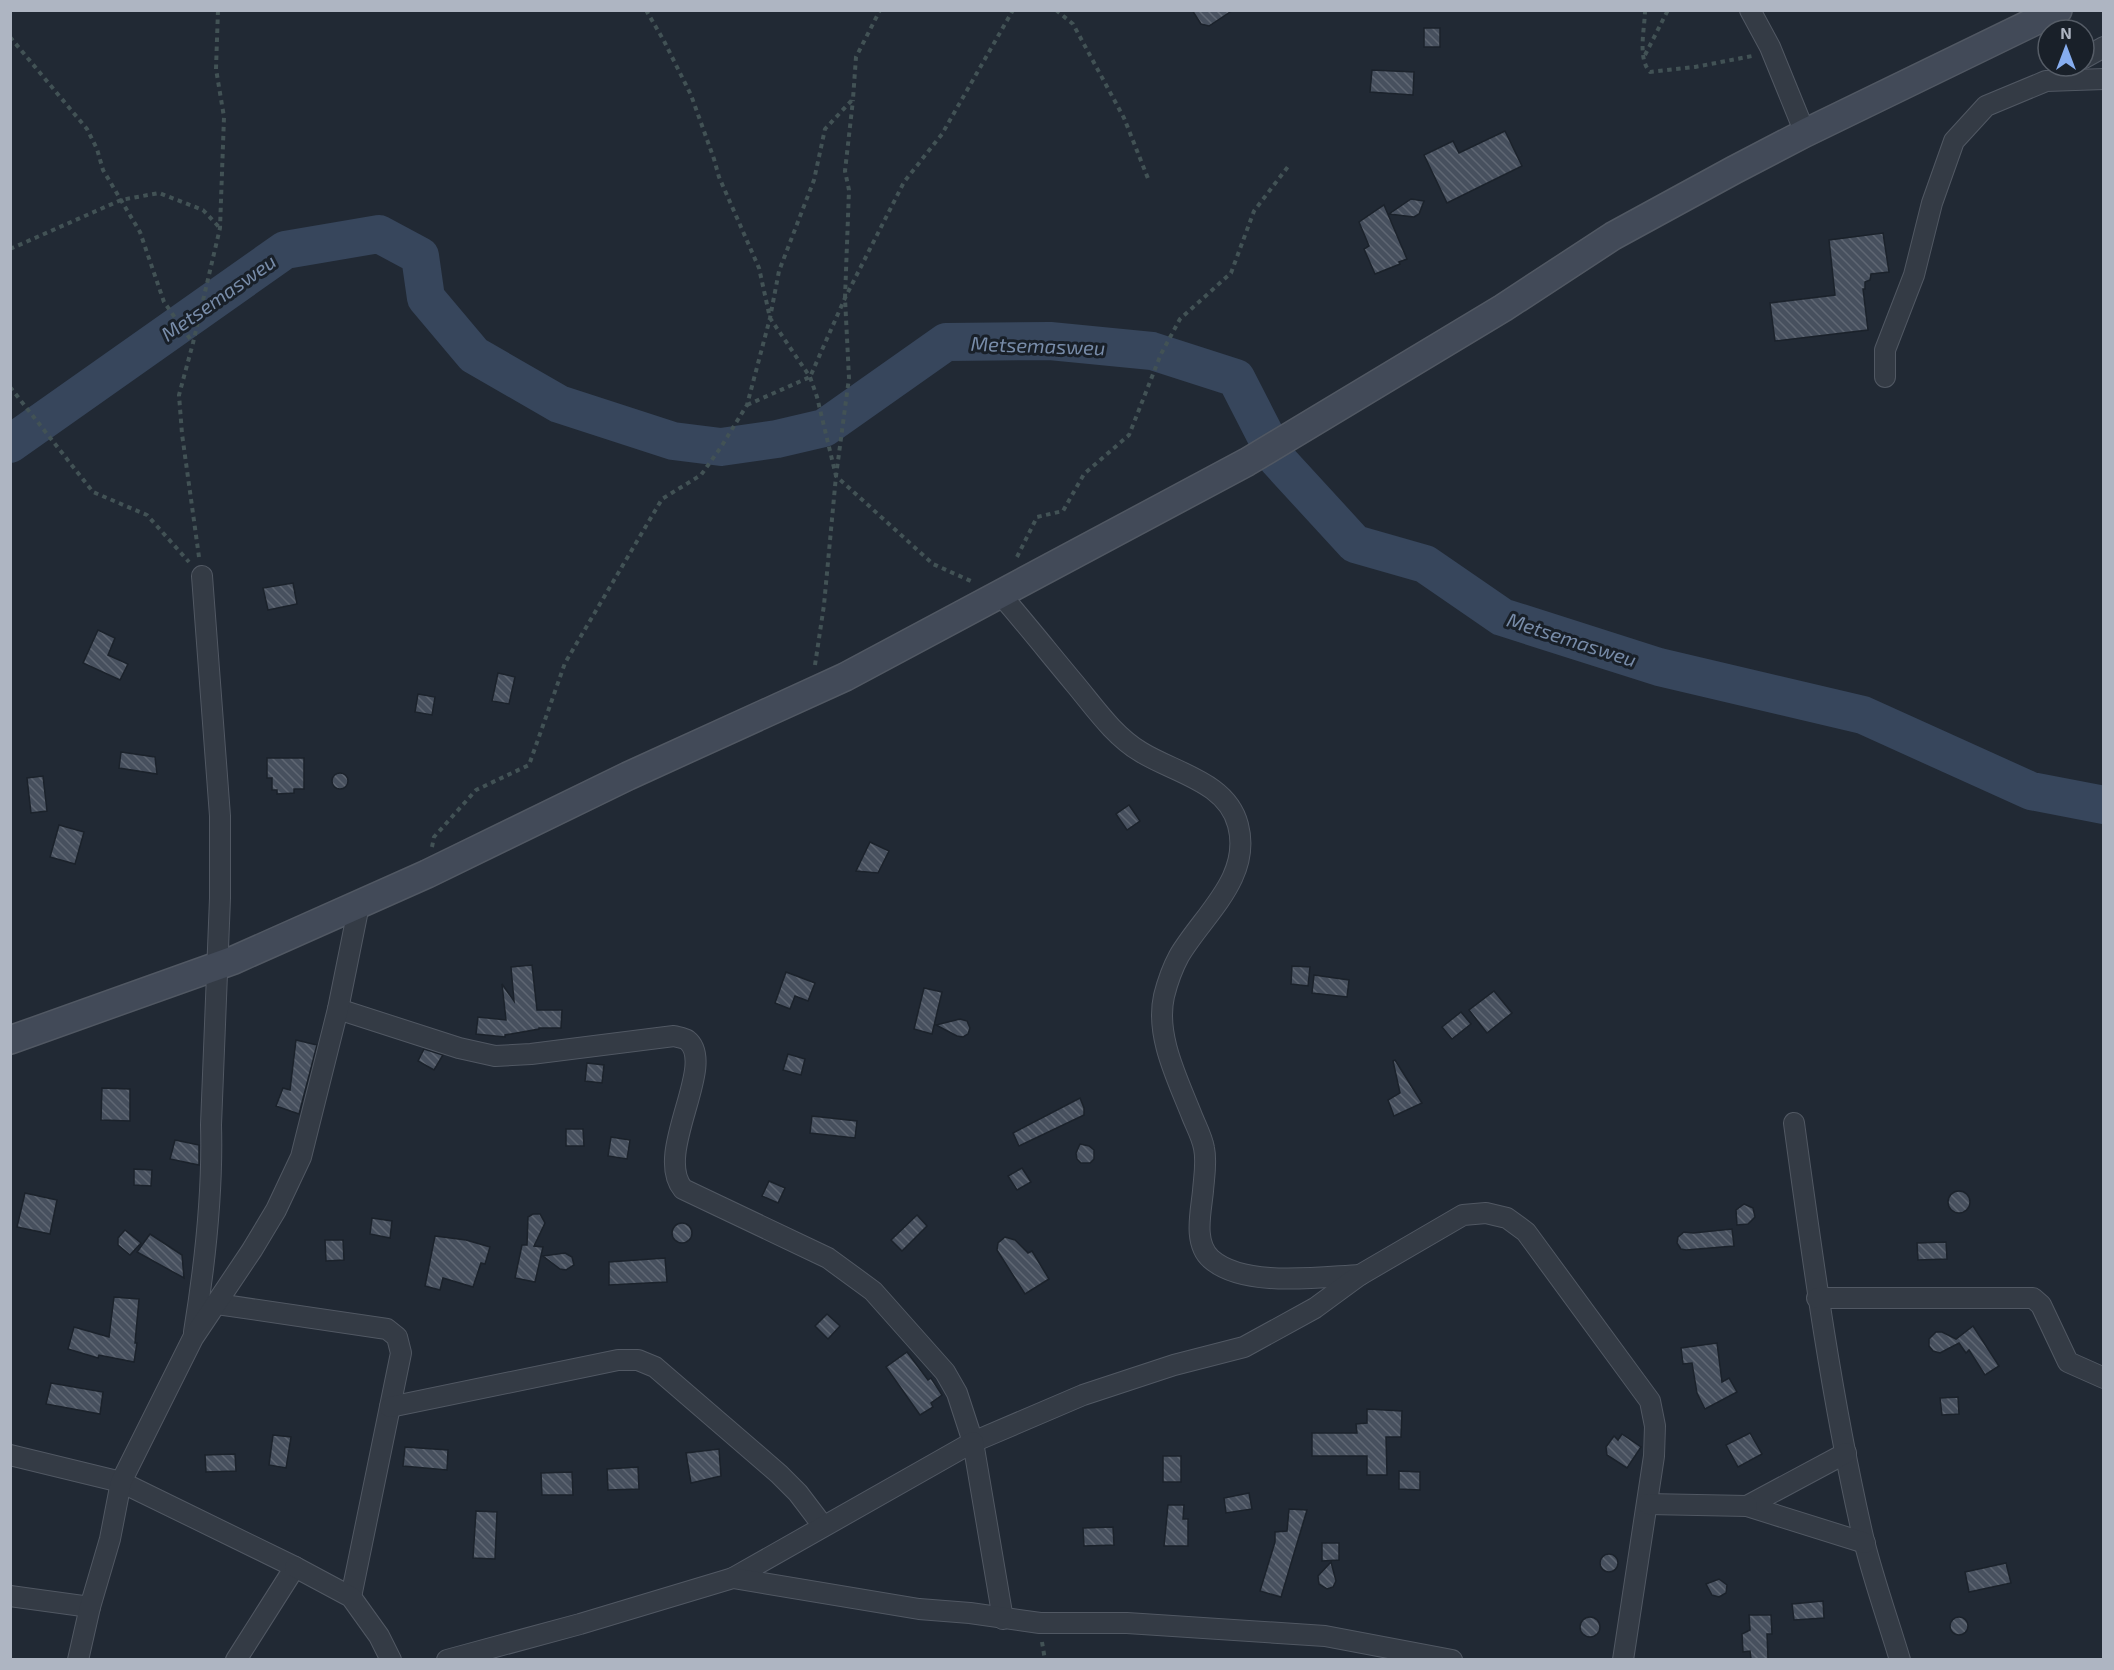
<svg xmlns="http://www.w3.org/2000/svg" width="2114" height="1670" font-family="'Exo 2',sans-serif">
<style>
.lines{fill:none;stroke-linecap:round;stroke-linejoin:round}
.river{stroke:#37465c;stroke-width:38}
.building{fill:url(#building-back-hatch);stroke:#1b222b;stroke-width:1.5}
.street-casing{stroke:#515863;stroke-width:22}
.secondary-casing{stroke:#515863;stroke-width:30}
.path{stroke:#425255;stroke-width:4;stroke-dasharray:4.5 4.5;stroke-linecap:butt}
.street{stroke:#343b45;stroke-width:20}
.secondary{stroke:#424a58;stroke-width:27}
.labels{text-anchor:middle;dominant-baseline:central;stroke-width:6;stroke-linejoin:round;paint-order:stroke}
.water-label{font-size:20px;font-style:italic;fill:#788ca9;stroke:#192029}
</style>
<defs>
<pattern id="building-back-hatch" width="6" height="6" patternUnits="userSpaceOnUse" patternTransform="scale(1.5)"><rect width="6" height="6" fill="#47505e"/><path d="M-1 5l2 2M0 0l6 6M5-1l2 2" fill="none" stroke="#5f6773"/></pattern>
</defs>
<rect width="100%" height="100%" fill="#212934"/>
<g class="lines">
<!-- river -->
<path class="river" d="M 10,444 L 285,250 L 379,234 L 420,256 L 426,298 L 474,355 L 559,404 L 673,441 L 721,447 L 777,439 L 824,428 L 946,342 L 1050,341 L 1152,351 L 1236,378 L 1278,460 L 1355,544 L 1425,564 L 1502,617 L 1659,667 L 1863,715 L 2031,791 L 2104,805"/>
</g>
<!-- building -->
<g class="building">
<path d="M 1192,10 L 1233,10 L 1209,26 L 1201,24 Z"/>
<rect x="1424" y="28" width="16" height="19"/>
<path d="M 1372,70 L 1414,72 L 1413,95 L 1370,92 Z"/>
<path d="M 1505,131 L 1522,166 L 1447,203 L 1424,155 L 1453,141 L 1459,153 Z"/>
<path d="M 1411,199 L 1424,201 L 1419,214 L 1414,217 L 1389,214 Z"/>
<path d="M 1384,205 L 1407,259 L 1399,262 L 1400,264 L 1375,274 L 1364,249 L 1369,246 L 1359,222 Z"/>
<path d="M 1883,233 L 1889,272 L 1871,274 L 1870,280 L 1865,282 L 1865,289 L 1863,289 L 1868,330 L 1775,341 L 1770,303 L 1835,295 L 1829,240 Z"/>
<path d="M 293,583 L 297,604 L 268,610 L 263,588 Z"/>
<path d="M 98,630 L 115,638 L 108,655 L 128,664 L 120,680 L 83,663 Z"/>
<path d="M 498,673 L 515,677 L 509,704 L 492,701 Z"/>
<path d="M 418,694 L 435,697 L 432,715 L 415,712 Z"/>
<path d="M 121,752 L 155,757 L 157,774 L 119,768 Z"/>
<path d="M 267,758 L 304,758 L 304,789 L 294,789 L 294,793 L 277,794 L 277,790 L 272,790 L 272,778 L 267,778 Z"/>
<circle cx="340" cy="781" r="8"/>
<path d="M 43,776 L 47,811 L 31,813 L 27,778 Z"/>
<path d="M 1129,805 L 1140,821 L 1127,830 L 1116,814 Z"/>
<path d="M 59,825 L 84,832 L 75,864 L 50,857 Z"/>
<path d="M 870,842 L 889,851 L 878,873 L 856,871 Z"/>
<path d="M 532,965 L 537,1010 L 562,1010 L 561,1028 L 539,1028 L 539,1029 L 505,1035 L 505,1037 L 476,1034 L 478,1017 L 506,1020 L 502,984 L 514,1001 L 511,967 Z"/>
<path d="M 1292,966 L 1310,967 L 1308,986 L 1291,984 Z"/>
<path d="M 786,972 L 815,983 L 808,1001 L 795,996 L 790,1009 L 775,1003 Z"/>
<path d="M 1314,975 L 1349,980 L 1347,997 L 1312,993 Z"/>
<path d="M 924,988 L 942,992 L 932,1034 L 914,1029 Z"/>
<path d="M 1494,991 L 1512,1013 L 1487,1033 L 1469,1010 Z"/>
<path d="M 1461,1012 L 1471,1024 L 1452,1039 L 1442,1027 Z"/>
<path d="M 960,1019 L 967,1021 L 970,1028 L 968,1034 L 963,1037 L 957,1036 L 936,1025 Z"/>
<path d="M 296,1040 L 317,1045 L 299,1114 L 276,1106 L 283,1088 L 290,1090 Z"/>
<path d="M 424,1049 L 443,1055 L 434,1070 L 418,1061 Z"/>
<path d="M 788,1054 L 805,1059 L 801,1075 L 783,1070 Z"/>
<path d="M 1395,1060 L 1422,1103 L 1394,1116 L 1388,1100 L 1400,1093 L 1393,1061 Z"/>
<path d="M 587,1063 L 604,1065 L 602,1083 L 585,1081 Z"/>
<path d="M 102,1088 L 130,1089 L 130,1121 L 101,1120 Z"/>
<path d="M 1080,1098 L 1084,1108 L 1084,1115 L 1019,1146 L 1013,1133 Z"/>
<path d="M 812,1116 L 857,1121 L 855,1138 L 810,1133 Z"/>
<path d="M 566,1129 L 583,1129 L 584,1146 L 566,1146 Z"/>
<path d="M 611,1137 L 630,1140 L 627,1159 L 608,1156 Z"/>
<path d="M 175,1140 L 199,1145 L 199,1165 L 170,1159 Z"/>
<path d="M 1080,1144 L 1089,1146 L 1094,1150 L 1094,1159 L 1090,1163 L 1081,1163 L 1077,1159 L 1076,1153 Z"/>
<path d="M 1022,1168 L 1031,1182 L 1017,1190 L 1008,1176 Z"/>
<path d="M 134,1169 L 152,1170 L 151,1186 L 134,1185 Z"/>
<path d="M 769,1181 L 785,1188 L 778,1203 L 762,1196 Z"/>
<circle cx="1959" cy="1202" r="11"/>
<path d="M 25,1193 L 57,1200 L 50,1234 L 17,1227 Z"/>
<path d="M 1744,1204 L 1753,1208 L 1755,1217 L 1748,1224 L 1737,1225 L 1736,1210 Z"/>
<path d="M 533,1214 L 540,1214 L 545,1223 L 534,1246 L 543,1247 L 535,1282 L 515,1278 L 522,1245 L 527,1245 L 528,1217 Z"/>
<path d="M 917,1215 L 927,1226 L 902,1251 L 891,1240 Z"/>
<path d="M 372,1218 L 392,1221 L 390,1238 L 370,1234 Z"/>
<circle cx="682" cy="1233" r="10"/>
<path d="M 1732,1229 L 1734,1246 L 1686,1250 L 1681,1249 L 1677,1243 L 1678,1237 L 1684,1232 L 1693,1233 Z"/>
<path d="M 125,1230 L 141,1243 L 130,1255 L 118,1245 L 118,1238 Z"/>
<path d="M 150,1234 L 182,1255 L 184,1278 L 137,1252 Z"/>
<path d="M 435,1236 L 466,1240 L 490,1247 L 485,1264 L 481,1263 L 473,1287 L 443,1278 L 440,1290 L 425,1286 Z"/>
<path d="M 1005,1237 L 1015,1240 L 1028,1253 L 1032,1251 L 1049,1279 L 1025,1294 L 997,1250 L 998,1243 Z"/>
<path d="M 325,1240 L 343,1240 L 344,1260 L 326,1261 Z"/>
<path d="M 1946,1242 L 1947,1259 L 1918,1260 L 1917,1243 Z"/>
<path d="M 565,1253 L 572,1257 L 574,1265 L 566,1270 L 560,1269 L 543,1256 Z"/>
<path d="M 665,1258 L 667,1282 L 609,1285 L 609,1262 Z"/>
<path d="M 114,1297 L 139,1299 L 135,1343 L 137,1343 L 134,1362 L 99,1355 L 98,1358 L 68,1349 L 74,1327 L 109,1337 Z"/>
<path d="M 827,1314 L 840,1326 L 828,1339 L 815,1326 Z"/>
<path d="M 1973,1326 L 1999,1366 L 1985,1375 L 1969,1350 L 1966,1353 L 1959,1343 L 1940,1353 L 1933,1351 L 1929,1346 L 1929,1339 L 1936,1332 L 1942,1332 L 1956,1339 Z"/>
<path d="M 1717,1343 L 1722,1382 L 1729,1378 L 1737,1392 L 1705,1409 L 1697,1393 L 1692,1363 L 1683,1364 L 1681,1348 Z"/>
<path d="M 907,1352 L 928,1380 L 931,1378 L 942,1395 L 931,1403 L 933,1407 L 920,1415 L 886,1367 Z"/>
<path d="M 51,1383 L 103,1392 L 100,1414 L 46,1404 Z"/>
<path d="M 1958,1397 L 1959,1414 L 1942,1415 L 1940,1398 Z"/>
<path d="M 1367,1409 L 1402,1411 L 1401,1437 L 1386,1437 L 1387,1475 L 1367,1475 L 1367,1456 L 1312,1456 L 1312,1433 L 1357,1433 L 1356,1424 L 1367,1423 Z"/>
<path d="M 1750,1433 L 1762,1454 L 1738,1467 L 1726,1445 Z"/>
<path d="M 1622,1434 L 1641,1447 L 1627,1468 L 1607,1455 L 1606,1447 L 1614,1436 L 1618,1440 Z"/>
<path d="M 273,1435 L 291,1437 L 286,1468 L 269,1465 Z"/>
<path d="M 405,1447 L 448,1450 L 447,1470 L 403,1466 Z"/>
<path d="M 719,1449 L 721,1476 L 691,1483 L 686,1453 Z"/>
<path d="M 235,1454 L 236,1471 L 206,1472 L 205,1455 Z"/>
<rect x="1163" y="1456" width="18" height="26"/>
<path d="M 638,1467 L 639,1489 L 608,1490 L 607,1469 Z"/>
<path d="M 1399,1471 L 1420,1472 L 1420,1490 L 1399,1489 Z"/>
<path d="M 572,1472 L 573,1495 L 542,1495 L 541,1473 Z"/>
<path d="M 1249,1493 L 1252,1509 L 1226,1513 L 1224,1498 Z"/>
<path d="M 1168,1505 L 1184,1505 L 1183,1519 L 1188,1519 L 1188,1546 L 1164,1546 Z"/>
<path d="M 1289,1509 L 1307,1510 L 1281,1597 L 1260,1591 L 1275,1542 L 1275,1532 L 1287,1531 Z"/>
<path d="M 476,1511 L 497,1512 L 495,1559 L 473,1558 Z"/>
<path d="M 1113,1527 L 1114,1545 L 1084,1546 L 1083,1528 Z"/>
<path d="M 1322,1543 L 1339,1543 L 1339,1560 L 1322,1561 Z"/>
<circle cx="1609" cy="1563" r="9"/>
<path d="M 1331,1562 L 1336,1581 L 1333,1587 L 1327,1589 L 1319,1584 L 1318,1576 Z"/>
<path d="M 2006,1563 L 2011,1583 L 1969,1592 L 1965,1572 Z"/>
<path d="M 1719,1579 L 1727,1585 L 1726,1593 L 1719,1597 L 1712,1595 L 1706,1584 Z"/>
<path d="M 1823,1601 L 1824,1618 L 1794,1620 L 1792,1604 Z"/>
<path d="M 1749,1615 L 1771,1615 L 1772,1634 L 1767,1634 L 1768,1659 L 1751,1659 L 1750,1651 L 1743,1652 L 1742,1634 L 1750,1630 Z"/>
<circle cx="1959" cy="1626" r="9"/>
<circle cx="1590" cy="1627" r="10"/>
</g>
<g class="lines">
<!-- street casing -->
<g class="street-casing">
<g id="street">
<path d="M 1750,10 L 1770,47 L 1805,133"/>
<path d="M 2084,58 L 2104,47"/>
<path d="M 1885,377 L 1885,350 L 1914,275 L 1932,203 L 1954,141 L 1986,106 L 2046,81 L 2104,79"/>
<path d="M 1001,595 C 1026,624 1050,654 1075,684 C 1095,708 1114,736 1141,752 C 1175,773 1227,782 1238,825 C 1252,878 1203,915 1179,956 C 1173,967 1167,984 1164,996 C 1155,1036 1178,1080 1192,1116 C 1196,1126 1202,1137 1204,1148 C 1207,1162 1204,1177 1203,1191 C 1201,1212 1193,1243 1211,1259 C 1244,1288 1319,1277 1360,1275"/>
<path d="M 338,1009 L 459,1048 L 495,1056 L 531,1054 L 674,1036 C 677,1037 684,1038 687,1040 C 718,1064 653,1153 683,1189 L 828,1258 L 873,1291 L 945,1372 L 957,1393 L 973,1442 L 1083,1395 L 1174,1365 L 1244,1347 L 1315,1308 L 1360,1275 L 1463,1215 L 1486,1213 L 1507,1218 L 1526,1232 L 1650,1401 L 1655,1426 L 1654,1456 L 1623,1660"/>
<path d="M 1794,1123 C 1813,1263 1832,1403 1864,1541 C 1874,1581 1888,1620 1900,1660"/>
<path d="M 1817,1298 L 2033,1298 L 2041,1305 L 2068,1362 L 2104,1378"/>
<path d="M 217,1304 L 387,1329 L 397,1337 L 401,1353 L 351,1597"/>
<path d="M 194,1332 C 205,1264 213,1194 211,1125 L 220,898 L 220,816 L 202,576"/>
<path d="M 390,1407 L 618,1360 L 638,1360 L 655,1367 L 779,1474 L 798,1493 L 823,1526"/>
<path d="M 1846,1453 L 1747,1506 L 1865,1543"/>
<path d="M 10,1455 L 121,1482 L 295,1567 L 236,1660"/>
<path d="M 1648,1504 L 1747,1506"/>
<path d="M 295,1567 L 351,1597 L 379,1636 L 391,1660"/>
<path d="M 733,1578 L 973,1442 L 1003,1619"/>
<path d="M 10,1596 L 90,1607"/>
<path d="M 78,1660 L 90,1607 L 110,1539 L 121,1482 L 193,1338 L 252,1250 L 276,1210 L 301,1157 L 338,1009 L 359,905"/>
<path d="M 447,1660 L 580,1624 L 733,1578 L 919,1609 L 970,1613 L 1040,1623 L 1127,1623 L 1325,1636 L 1452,1660"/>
</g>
</g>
<!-- secondary casing -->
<g class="secondary-casing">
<path id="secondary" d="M 10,1040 L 234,960 L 427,874 L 628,776 L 845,677 L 1247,462 L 1503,308 L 1613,236 L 1734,170 L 1805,133 L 2058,10"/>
</g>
<!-- path -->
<g class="path">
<path d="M 646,10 L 664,41 L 691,95 L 714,159 L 719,177 L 759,268 L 770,318 L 810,377 L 817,397 L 836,476 L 933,564 L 973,582"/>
<path d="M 1056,10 L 1073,24 L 1124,118 L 1149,181"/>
<path d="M 1645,10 C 1645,28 1637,58 1650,72 L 1695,67 L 1752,56"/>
<path d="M 10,37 L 87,129 L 97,149 L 103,170 L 140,232 L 164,302 L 193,343"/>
<path d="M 1645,55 L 1668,10"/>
<path d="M 10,249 L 121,200 L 159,193 L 203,210 L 219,227"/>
<path d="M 10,387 L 93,492 L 147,515 L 189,562"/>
<path d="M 747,405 L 810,377 L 845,298 L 904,182 L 942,134 L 1013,10"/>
<path d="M 199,557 L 182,434 L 179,395 L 193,343 L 220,228 L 224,117 L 216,69 L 218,10"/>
<path d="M 1017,557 L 1037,517 L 1063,511 L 1084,474 L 1129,435 L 1161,354 L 1180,319 L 1231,273 L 1254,211 L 1290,164"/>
<path d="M 815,665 L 824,605 L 836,476 L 849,378 L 845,298 L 849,190 L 845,171 L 853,100"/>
<path d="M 432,847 L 434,837 L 476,790 L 529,765 L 565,663 L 662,499 L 701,475 L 721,447 L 747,405 L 770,318 L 779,271 L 814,180 L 825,129 L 853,99 L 856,57 L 880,10"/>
<path d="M 1042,1642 L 1045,1660"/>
</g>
<!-- street -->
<use href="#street" class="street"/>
<!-- secondary -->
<use href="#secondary" class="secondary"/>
</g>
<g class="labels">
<!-- water labels -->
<g class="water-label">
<text transform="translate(218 297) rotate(-35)">Metsemasweu</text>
<text transform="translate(1038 345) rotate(2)">Metsemasweu</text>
<text transform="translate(1572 639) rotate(18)">Metsemasweu</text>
</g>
</g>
<!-- border -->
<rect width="2114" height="1670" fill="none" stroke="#aeb5c2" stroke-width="24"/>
<!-- north arrow -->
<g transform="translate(2066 48)"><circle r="28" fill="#192029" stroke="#555c66" stroke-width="1.5"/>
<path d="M0-4.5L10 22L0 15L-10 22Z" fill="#86adef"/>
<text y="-9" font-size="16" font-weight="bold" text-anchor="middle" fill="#aeb5c2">N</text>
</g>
</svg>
